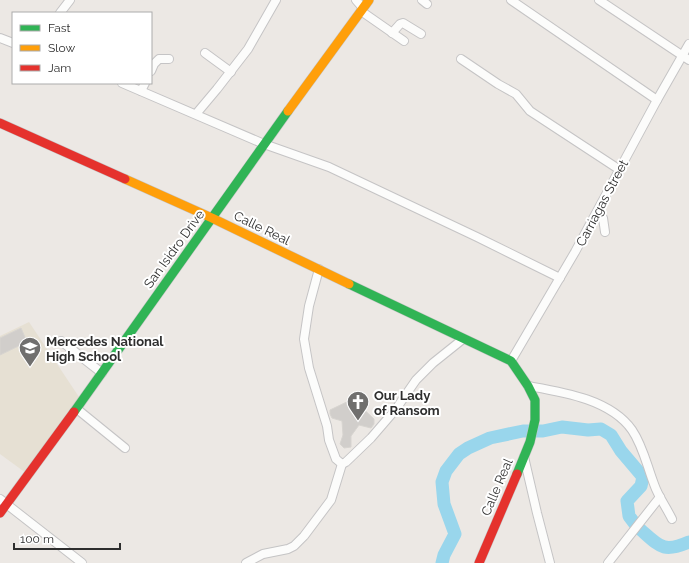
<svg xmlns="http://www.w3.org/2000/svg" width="689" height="563" font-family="Raleway,sans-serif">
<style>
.education{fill:#e6e0d3}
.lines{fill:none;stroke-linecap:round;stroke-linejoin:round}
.river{stroke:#99d6ec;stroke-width:13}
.building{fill:#d1cecb;stroke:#d7d4d0}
.street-casing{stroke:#c5c4c5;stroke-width:10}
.fast-casing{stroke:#c5c4c5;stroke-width:10}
.slow-casing{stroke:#c5c4c5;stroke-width:10}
.jam-casing{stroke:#c5c4c5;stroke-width:10}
.street{stroke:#fcfcfb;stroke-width:8}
.fast{stroke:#30b455;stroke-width:9}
.slow{stroke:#ff9f0a;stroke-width:9}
.jam{stroke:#e5322d;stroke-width:9}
.labels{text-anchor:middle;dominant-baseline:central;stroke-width:4;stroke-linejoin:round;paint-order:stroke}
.street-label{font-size:13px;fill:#2e2e2e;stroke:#fff}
.poi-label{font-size:13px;font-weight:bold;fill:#2e2e2e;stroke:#fff;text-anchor:start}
</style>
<rect width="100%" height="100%" fill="#ece8e4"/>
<!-- education -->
<path class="education" d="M 29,322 L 81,400 L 26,473 L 0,454 L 0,336 Z"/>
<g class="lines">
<!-- river -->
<g class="river">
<path d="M 641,530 C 660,547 664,553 689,542"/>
<path d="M 442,563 L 444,555 L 455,534 L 444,504 L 442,482 L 446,471 L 459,454 L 468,448 L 490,438 L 523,431 L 543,431 L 562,427 L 588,430 L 601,429 L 611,435 L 621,451 L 643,477 L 641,486 L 627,501 L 629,516 L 635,524"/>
</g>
</g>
<!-- building -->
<g class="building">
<path d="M 21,328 L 27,342 L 0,355 L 0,338 Z"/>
<path d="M 353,399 L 374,419 L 374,424 L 371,428 L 359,425 L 351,436 L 351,447 L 344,448 L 340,444 L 343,435 L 342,421 L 332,418 L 330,414 L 330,410 Z"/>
</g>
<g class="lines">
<!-- street casing -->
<g class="street-casing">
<g id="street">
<path d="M 356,0 L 363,8"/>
<path d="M 422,0 L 427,4"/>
<path d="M 511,0 L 657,100"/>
<path d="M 599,0 L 689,60"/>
<path d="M 361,11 L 404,41"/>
<path d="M 60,13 L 70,0"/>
<path d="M 392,33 L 400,24 L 403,23 L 421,34"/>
<path d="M 0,38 L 13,43"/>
<path d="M 205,53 L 231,72"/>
<path d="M 461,59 L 498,84 L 516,94 L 530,111 L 620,170"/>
<path d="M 151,71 L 154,64 L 159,59 L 169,59"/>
<path d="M 122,83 L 264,144 L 329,167 L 477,237 L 560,278"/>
<path d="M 141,91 L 145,83"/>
<path d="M 196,114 L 217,89 L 248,49 L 276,0"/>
<path d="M 596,214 L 603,218 L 605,232"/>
<path d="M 319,269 L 309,306 L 304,339 L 309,368 L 327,426 L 329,440 L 336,459 L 342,464 L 346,462 L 371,438 L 396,409 L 416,380 L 433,363 L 463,339"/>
<path d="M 61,341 L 102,373"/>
<path d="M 511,361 L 575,252 L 657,100 L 689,44"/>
<path d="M 528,386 C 562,392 610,399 632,430 C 643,446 647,466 654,484 C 658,496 666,507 672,519"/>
<path d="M 77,409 L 125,448"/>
<path d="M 524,457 L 537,513 L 550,563"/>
<path d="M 0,499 L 82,563"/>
<path d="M 246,563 L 263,554 L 288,549 L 294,546 L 304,536 L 331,500 L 342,464"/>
<path d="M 608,563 L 660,497"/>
</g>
</g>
<!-- fast casing -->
<g class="fast-casing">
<g id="fast">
<path d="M 349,284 L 511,361 L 528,386 L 535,400 L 535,420 L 530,442 L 517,474"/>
<path d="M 74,412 L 288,111"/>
</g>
</g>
<!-- slow casing -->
<g class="slow-casing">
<g id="slow">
<path d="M 288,111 L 369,0"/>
<path d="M 125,179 L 212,218 L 349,284"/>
</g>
</g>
<!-- jam casing -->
<g class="jam-casing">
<g id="jam">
<path d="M 0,123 L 125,179"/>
<path d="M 0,513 L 74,412"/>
<path d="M 479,563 L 517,474"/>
</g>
</g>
<!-- street -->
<use href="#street" class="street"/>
<!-- fast -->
<use href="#fast" class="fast"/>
<!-- slow -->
<use href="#slow" class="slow"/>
<!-- jam -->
<use href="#jam" class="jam"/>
</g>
<!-- icons -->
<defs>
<g id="school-pin" transform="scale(1.15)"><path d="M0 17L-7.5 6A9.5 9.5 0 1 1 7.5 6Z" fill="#706f6e" stroke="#fff"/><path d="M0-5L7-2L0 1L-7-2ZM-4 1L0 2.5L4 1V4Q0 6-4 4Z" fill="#fff"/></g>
<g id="church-pin" transform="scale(1.15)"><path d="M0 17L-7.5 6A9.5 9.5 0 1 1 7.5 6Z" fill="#706f6e" stroke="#fff"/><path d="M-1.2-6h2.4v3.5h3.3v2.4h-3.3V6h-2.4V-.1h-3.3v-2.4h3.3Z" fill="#fff"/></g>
</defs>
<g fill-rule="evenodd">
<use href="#school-pin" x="30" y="348"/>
<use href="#church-pin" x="358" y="402"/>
</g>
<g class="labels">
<!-- street labels -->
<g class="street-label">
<text transform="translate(602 203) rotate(-62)">Carriagas Street</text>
<text transform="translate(262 228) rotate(26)">Calle Real</text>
<text transform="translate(174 249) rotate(-54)">San Isidro Drive</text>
<text transform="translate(497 487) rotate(-67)">Calle Real</text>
</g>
<!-- poi labels -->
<g class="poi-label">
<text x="46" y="341">Mercedes National<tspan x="46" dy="15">High School</tspan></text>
<text x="374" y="395">Our Lady<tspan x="374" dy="15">of Ransom</tspan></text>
</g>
</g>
<!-- legend -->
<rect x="12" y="12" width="140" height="72" fill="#ffffff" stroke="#ababab"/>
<rect x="20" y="25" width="20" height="6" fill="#30b455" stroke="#ababab"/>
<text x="48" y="32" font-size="12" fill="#2e2e2e">Fast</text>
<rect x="20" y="45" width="20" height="6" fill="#ff9f0a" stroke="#ababab"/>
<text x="48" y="52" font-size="12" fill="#2e2e2e">Slow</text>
<rect x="20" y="65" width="20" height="6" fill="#e5322d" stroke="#ababab"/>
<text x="48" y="72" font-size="12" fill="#2e2e2e">Jam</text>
<!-- scale -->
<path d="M14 543v6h106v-6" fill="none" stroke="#2e2e2e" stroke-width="2"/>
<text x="20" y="543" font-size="12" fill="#2e2e2e" stroke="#ffffff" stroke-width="3" paint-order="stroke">100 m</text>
</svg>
